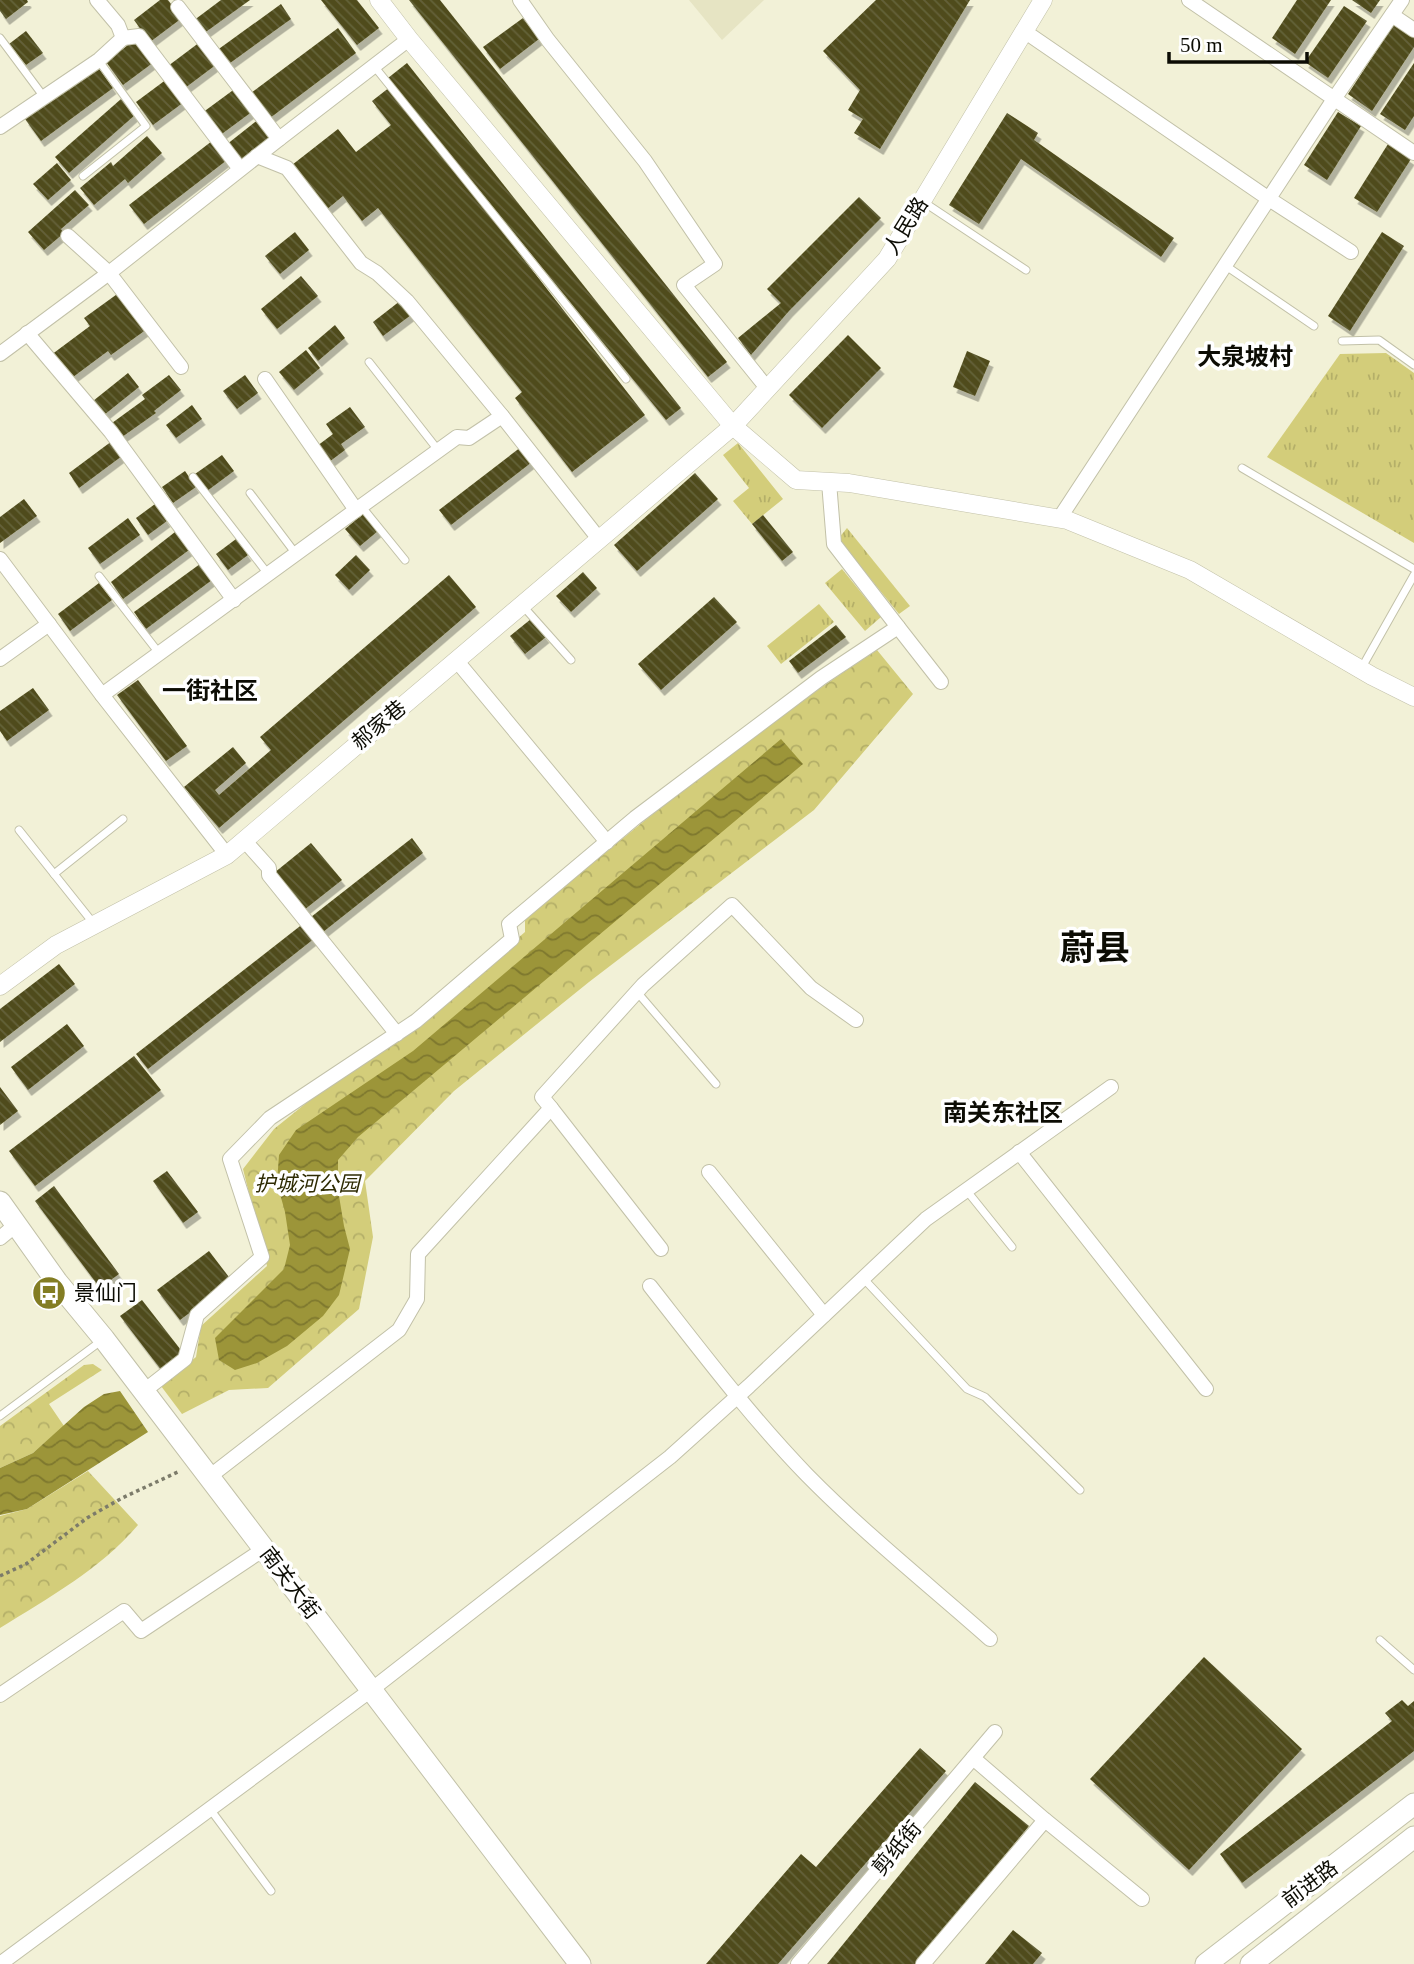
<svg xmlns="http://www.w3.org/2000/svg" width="1414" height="1964" font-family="'Times New Roman','Noto Sans SC',serif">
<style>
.built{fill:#e6e4c3}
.grass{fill:url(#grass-tufts)}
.forest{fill:url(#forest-crowns)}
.water{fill:url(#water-waves)}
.building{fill:url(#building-back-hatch);filter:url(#shadow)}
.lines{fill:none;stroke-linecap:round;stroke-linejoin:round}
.service-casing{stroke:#c2c1a8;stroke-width:9}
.minor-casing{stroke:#c2c1a8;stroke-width:16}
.tertiary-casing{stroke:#c2c1a8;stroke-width:19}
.secondary-casing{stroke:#c2c1a8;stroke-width:23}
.path{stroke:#7c7b6a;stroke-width:3.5;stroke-dasharray:3.5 3.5;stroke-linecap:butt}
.service{stroke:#fff;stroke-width:7}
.minor{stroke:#fff;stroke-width:14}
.tertiary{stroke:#fff;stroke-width:18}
.secondary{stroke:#fff;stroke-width:21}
.labels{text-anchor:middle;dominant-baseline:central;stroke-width:7;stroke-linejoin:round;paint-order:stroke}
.street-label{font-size:21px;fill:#0c0c04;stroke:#fff}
.park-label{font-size:21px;font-style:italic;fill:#2e2b03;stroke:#fff}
.poi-label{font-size:21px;fill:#0c0c04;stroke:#fff;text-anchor:start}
.quarter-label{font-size:24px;font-weight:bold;fill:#0c0c04;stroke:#fff}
.town-label{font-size:35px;font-weight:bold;fill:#0c0c04;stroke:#fff}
</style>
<defs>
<pattern id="grass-tufts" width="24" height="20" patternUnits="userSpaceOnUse" patternTransform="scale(1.75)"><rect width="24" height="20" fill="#d3cd7a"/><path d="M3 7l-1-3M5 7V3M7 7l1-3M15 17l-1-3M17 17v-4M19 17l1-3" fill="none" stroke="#b4af68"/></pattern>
<pattern id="forest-crowns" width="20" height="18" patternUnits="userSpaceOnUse" patternTransform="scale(1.75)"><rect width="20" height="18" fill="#d3cd7a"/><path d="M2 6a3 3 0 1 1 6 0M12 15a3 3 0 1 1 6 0" fill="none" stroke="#b4af68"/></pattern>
<pattern id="water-waves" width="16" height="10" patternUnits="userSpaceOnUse" patternTransform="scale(1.75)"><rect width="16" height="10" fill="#9c9539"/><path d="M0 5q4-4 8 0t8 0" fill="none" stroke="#7e782e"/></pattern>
<pattern id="building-back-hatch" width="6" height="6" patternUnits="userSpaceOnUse" patternTransform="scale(1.75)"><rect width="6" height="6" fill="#504c1c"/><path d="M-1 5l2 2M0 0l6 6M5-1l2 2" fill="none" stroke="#64613a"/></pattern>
<filter id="shadow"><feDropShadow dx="3.5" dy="6" stdDeviation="0" flood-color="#0004"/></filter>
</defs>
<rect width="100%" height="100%" fill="#f2f1d7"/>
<!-- built -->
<path class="built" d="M 689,0 L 764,0 L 722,40 Z"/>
<!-- grass -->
<g class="grass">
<path d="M 1386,353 L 1414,373 L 1414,543 L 1267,457 L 1340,354 Z"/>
<path d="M 738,443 L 783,499 L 752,524 L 733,501 L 749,488 L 723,455 Z"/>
<path d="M 847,528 L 910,606 L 899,614 L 838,539 Z"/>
<path d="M 842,569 L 881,617 L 865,631 L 825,583 Z"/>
<path d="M 819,604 L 834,622 L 781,664 L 767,646 Z"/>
</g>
<!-- forest -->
<g class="forest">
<path d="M 877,650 L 913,694 L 814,810 L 589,982 L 454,1091 L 365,1181 L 373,1237 L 359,1309 L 268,1388 L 229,1390 L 182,1414 L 161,1386 L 196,1357 L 201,1326 L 267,1266 L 243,1169 L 274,1129 L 310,1100 L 404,1035 L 525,932 L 525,919 C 638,825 753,730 877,650 Z"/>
<path d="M 93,1364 L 102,1370 L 49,1404 L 64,1426 L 33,1453 L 0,1468 L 0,1426 L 84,1365 Z"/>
<path d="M 88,1471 L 138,1525 C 101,1569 48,1598 0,1628 L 0,1516 L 27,1509 Z"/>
</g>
<!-- water -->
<g class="water">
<path d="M 781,739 L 803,764 L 358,1137 L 338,1160 L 338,1190 L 344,1226 L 350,1249 L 339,1295 L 323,1316 L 287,1346 L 257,1363 L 235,1370 L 219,1360 L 215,1338 L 284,1269 L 290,1245 L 285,1212 L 277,1183 L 279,1155 L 296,1130 L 413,1051 Z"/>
<path d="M 120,1391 L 148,1432 L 27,1509 L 0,1515 L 0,1468 L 33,1453 L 84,1407 L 104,1394 Z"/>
</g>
<!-- building -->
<g class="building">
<path d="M 0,0 L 27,0 L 28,2 L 6,19 L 0,11 Z"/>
<path d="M 160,0 L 168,0 L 182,18 L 150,42 L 134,20 Z"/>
<path d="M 221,0 L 250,0 L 203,34 L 193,21 Z"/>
<path d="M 321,0 L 357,0 L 379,28 L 357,45 Z"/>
<path d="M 409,0 L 440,0 L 727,362 L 708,377 Z"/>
<path d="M 876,0 L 970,0 L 880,149 L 854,133 L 863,119 L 848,110 L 860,90 L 823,51 Z"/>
<path d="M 1297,0 L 1331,0 L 1295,54 L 1272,38 Z"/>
<path d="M 1352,0 L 1380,0 L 1371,13 Z"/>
<path d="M 281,4 L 291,19 L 226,66 L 216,51 Z"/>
<path d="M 1344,6 L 1367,21 L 1328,78 L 1305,62 Z"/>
<path d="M 523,18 L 539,39 L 500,69 L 483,47 Z"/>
<path d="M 1394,24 L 1414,37 L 1414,47 L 1372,111 L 1348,94 Z"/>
<path d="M 338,28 L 356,53 L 270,118 L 251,93 Z"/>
<path d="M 26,31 L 43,53 L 26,65 L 9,44 Z"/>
<path d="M 137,38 L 154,62 L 123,85 L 106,62 Z"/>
<path d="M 200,42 L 217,64 L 185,88 L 168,66 Z"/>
<path d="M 407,63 L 681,408 L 666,420 L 388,78 Z"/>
<path d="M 1414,63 L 1414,116 L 1405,130 L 1380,114 Z"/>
<path d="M 98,67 L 113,88 L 41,141 L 25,119 Z"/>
<path d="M 167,79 L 184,102 L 153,125 L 136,102 Z"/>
<path d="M 390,87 L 645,415 L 572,472 L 515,398 L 522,392 L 378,208 L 362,221 L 343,196 L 326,210 L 292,165 L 338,129 L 356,152 L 391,125 L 372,101 Z"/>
<path d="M 236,88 L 253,111 L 219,136 L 202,113 Z"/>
<path d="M 121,99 L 135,115 L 69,173 L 55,157 Z"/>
<path d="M 1338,112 L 1361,126 L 1327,180 L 1304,165 Z"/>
<path d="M 1007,113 L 1038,133 L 1034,140 L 1174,238 L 1161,257 L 1021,159 L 979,224 L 949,205 Z"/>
<path d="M 259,119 L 274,138 L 240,164 L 226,145 Z"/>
<path d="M 147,136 L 162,153 L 128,183 L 125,179 L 94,205 L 80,188 L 111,162 L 113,166 Z"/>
<path d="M 212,141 L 227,160 L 144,224 L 129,205 Z"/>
<path d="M 1388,144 L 1411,159 L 1377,212 L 1354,198 Z"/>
<path d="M 57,163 L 71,180 L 48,200 L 33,184 Z"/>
<path d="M 75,190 L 89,205 L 61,229 L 64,233 L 44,250 L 28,232 Z"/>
<path d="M 859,197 L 881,218 L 789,311 L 751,355 L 738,338 L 781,303 L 767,289 Z"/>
<path d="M 295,232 L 309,250 L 280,274 L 265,256 Z"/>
<path d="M 1382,232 L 1404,246 L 1350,331 L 1328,316 Z"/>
<path d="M 301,276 L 318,296 L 277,329 L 261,309 Z"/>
<path d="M 120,292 L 147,329 L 111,355 L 108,351 L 69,380 L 51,355 L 90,326 L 84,318 Z"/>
<path d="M 400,301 L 411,315 L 383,336 L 373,322 Z"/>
<path d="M 335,325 L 345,338 L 318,361 L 308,348 Z"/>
<path d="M 848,335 L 881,368 L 822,428 L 789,395 Z"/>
<path d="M 306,350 L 320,368 L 294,390 L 279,372 Z"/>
<path d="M 967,351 L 990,361 L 975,396 L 953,387 Z"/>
<path d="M 128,373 L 139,387 L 104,415 L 93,401 Z"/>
<path d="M 169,375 L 181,390 L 154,411 L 156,413 L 122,437 L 112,423 L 145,399 L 142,395 Z"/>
<path d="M 245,375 L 258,393 L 237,409 L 223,391 Z"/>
<path d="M 192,405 L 202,419 L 176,438 L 166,425 Z"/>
<path d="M 350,407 L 365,427 L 341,444 L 345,450 L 329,462 L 317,446 L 333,434 L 326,424 Z"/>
<path d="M 112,441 L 122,456 L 79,488 L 69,473 Z"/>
<path d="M 521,447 L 532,462 L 451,525 L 439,510 Z"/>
<path d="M 222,455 L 234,471 L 207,491 L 195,474 Z"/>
<path d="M 185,471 L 196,487 L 173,503 L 162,487 Z"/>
<path d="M 695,473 L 718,499 L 637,571 L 614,545 Z"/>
<path d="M 24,499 L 37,516 L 0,543 L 0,517 Z"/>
<path d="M 155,504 L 167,521 L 148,535 L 136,518 Z"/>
<path d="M 364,513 L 378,531 L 360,546 L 345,529 Z"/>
<path d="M 763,515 L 793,552 L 782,561 L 752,524 Z"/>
<path d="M 128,518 L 140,535 L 100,564 L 88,548 Z"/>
<path d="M 175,532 L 189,550 L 123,599 L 111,582 Z"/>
<path d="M 236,539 L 248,555 L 228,570 L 216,554 Z"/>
<path d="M 356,555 L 370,570 L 349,590 L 335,575 Z"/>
<path d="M 200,564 L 212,580 L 146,629 L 134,612 Z"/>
<path d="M 583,572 L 597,588 L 571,612 L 556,596 Z"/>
<path d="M 449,575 L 476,607 L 219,828 L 184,787 L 233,747 L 246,763 L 215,790 L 219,795 L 271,750 L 260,737 Z"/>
<path d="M 99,583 L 112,600 L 70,631 L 58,614 Z"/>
<path d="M 714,597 L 737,622 L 661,690 L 638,664 Z"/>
<path d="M 531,619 L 546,637 L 525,654 L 510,636 Z"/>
<path d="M 836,625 L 846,637 L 798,673 L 789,661 Z"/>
<path d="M 138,680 L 187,746 L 166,761 L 117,695 Z"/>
<path d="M 33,688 L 49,710 L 7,741 L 0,731 L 0,711 Z"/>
<path d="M 412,838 L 423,853 L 323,932 L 311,917 Z"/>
<path d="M 311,843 L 342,880 L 304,910 L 274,873 Z"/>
<path d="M 304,923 L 315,938 L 148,1069 L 136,1054 Z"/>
<path d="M 59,964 L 75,984 L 0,1042 L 0,1009 Z"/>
<path d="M 67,1024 L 84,1046 L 28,1090 L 11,1067 Z"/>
<path d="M 134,1056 L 161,1090 L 35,1186 L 9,1151 Z"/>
<path d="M 0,1087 L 18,1111 L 0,1125 Z"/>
<path d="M 167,1171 L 198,1212 L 183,1223 L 153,1181 Z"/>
<path d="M 54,1186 L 119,1274 L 100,1288 L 35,1201 Z"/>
<path d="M 209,1251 L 232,1281 L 180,1320 L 157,1290 Z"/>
<path d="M 142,1300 L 184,1354 L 162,1371 L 120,1316 Z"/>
<path d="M 1204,1657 L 1302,1749 L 1189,1870 L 1090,1779 Z"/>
<path d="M 1402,1700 L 1408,1706 L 1414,1701 L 1414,1751 L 1242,1883 L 1220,1854 L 1392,1721 L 1385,1713 Z"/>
<path d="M 920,1748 L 946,1771 L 778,1964 L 706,1964 L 801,1854 L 816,1867 Z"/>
<path d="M 975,1782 L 1029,1826 L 915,1964 L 827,1964 Z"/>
<path d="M 1013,1930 L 1042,1953 L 1033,1964 L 985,1964 Z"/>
</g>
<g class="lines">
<!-- service casing -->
<g class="service-casing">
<g id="service">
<path d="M 0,38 L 44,97"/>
<path d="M 374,66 L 626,379"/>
<path d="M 83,176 L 146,126 L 99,61"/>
<path d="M 922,201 L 1026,270"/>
<path d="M 1226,266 L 1314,326"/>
<path d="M 1342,341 L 1379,340 L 1414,365"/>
<path d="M 369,362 L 438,450"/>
<path d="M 1242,468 L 1414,569"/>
<path d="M 193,477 L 268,574"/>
<path d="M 250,493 L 296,554"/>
<path d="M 362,507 L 405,560"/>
<path d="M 99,576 L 159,653"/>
<path d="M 522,605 L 571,660"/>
<path d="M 1361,669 L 1414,575"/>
<path d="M 19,830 L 94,924"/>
<path d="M 54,874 L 123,819"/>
<path d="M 637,992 L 716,1084"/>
<path d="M 967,1191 L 1012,1247"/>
<path d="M 863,1278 L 967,1389 L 985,1397 L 1080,1490"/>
<path d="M 0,1416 L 101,1341"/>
<path d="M 1380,1640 L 1414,1670"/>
<path d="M 210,1809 L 271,1891"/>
</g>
</g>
<!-- minor casing -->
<g class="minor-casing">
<g id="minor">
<path d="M 520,0 L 548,40 L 645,161 L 715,264 L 684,285 L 767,388"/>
<path d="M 1189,0 L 1414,153"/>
<path d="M 178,7 L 279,139"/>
<path d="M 1392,15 L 1414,30"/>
<path d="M 1024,31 L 1269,199 L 1351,252"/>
<path d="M 123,38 L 139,36 L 240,169"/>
<path d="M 0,127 L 99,60 L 123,38 L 118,25 L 97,0"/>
<path d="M 257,156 L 287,168 L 361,263 L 377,273 L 407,301 L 502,416"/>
<path d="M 68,236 L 109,273 L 181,367"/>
<path d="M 27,333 L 111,432 L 234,600"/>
<path d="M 0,354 L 109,273 L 279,139 L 409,39"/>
<path d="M 356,510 L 457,437 L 469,438 L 502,416 L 599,539"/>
<path d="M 1059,519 L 1334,99 L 1402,0"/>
<path d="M 0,559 L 102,695 L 227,855"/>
<path d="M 898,627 L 941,682"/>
<path d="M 0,659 L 49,624"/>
<path d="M 456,660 L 607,842"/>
<path d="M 102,695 L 356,510 L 265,379"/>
<path d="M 244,840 L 269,868 L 269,875 L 397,1034"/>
<path d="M 551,1108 L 661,1249"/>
<path d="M 1019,1152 L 1206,1389"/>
<path d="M 709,1172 L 824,1315"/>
<path d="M 0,1238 L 17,1224"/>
<path d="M 650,1286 C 701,1351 750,1416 807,1475 C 864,1533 929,1585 990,1639"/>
<path d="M 144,1391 L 185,1359 L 197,1315 L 262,1257 L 230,1159 L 270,1118 L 416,1021 L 512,939 L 509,924 L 635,818 L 821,678 L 898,627 L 834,544 L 829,482"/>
<path d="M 209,1477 L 399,1330 L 417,1299 L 418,1254 L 551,1108 L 542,1097 L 643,985 L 732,905 L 811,988 L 856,1020"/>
<path d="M 0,1695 L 124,1611 L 141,1631 L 264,1549"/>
<path d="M 973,1758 L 1045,1820 L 1142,1899"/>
<path d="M 0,1964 L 371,1690 L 670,1457 L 749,1386 L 926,1219 L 1111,1087"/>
<path d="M 798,1964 L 995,1732"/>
<path d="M 923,1964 L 1045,1820"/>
</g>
</g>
<!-- tertiary casing -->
<g class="tertiary-casing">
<g id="tertiary">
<path d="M 379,0 L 409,39 L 733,426 L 796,480 L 849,483 L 1067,520 L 1190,570 L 1372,676 L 1414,697"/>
<path d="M 0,986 L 56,945 L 227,855 L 733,426 L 887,259 L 1043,0"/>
</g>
</g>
<!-- secondary casing -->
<g class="secondary-casing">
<g id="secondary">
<path d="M 0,1202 L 57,1282 L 104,1339 L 580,1964"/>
<path d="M 1206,1964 L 1414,1804"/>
<path d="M 1251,1964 L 1414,1837"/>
</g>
</g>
<!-- path -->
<path class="path" d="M 0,1576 L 26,1564 L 87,1518 L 122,1498 L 180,1471"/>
<!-- service -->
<use href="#service" class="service"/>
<!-- minor -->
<use href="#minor" class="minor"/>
<!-- tertiary -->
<use href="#tertiary" class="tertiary"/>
<!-- secondary -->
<use href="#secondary" class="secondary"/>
</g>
<!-- icons -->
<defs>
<g id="bus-disc" transform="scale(1.75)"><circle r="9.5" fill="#837d23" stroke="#fff"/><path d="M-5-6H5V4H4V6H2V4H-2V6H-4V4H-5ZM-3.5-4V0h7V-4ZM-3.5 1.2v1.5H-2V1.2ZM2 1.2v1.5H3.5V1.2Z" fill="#fff"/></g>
</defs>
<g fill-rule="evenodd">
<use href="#bus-disc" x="49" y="1293"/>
</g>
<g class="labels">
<!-- street labels -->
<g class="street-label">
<text transform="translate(906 226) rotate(-58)">人民路</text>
<text transform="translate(379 725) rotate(-40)">郝家巷</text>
<text transform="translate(290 1583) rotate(53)">南关大街</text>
<text transform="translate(897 1848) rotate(-50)">剪纸街</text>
<text transform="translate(1310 1884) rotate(-37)">前进路</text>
</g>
<!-- park labels -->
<g class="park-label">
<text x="307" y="1184">护城河公园</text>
</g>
<!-- poi labels -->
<g class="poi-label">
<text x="74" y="1293">景仙门</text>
</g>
<!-- quarter labels -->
<g class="quarter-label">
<text x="1245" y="357">大泉坡村</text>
<text x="210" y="691">一街社区</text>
<text x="1003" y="1113">南关东社区</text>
</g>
<!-- town labels -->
<g class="town-label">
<text x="1095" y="948">蔚县</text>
</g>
</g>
<!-- scale -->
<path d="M1169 52v10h138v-10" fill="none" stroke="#0c0c04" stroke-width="3.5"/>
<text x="1180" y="52" font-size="21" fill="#0c0c04" stroke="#ffffff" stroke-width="5" paint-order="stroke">50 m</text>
</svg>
